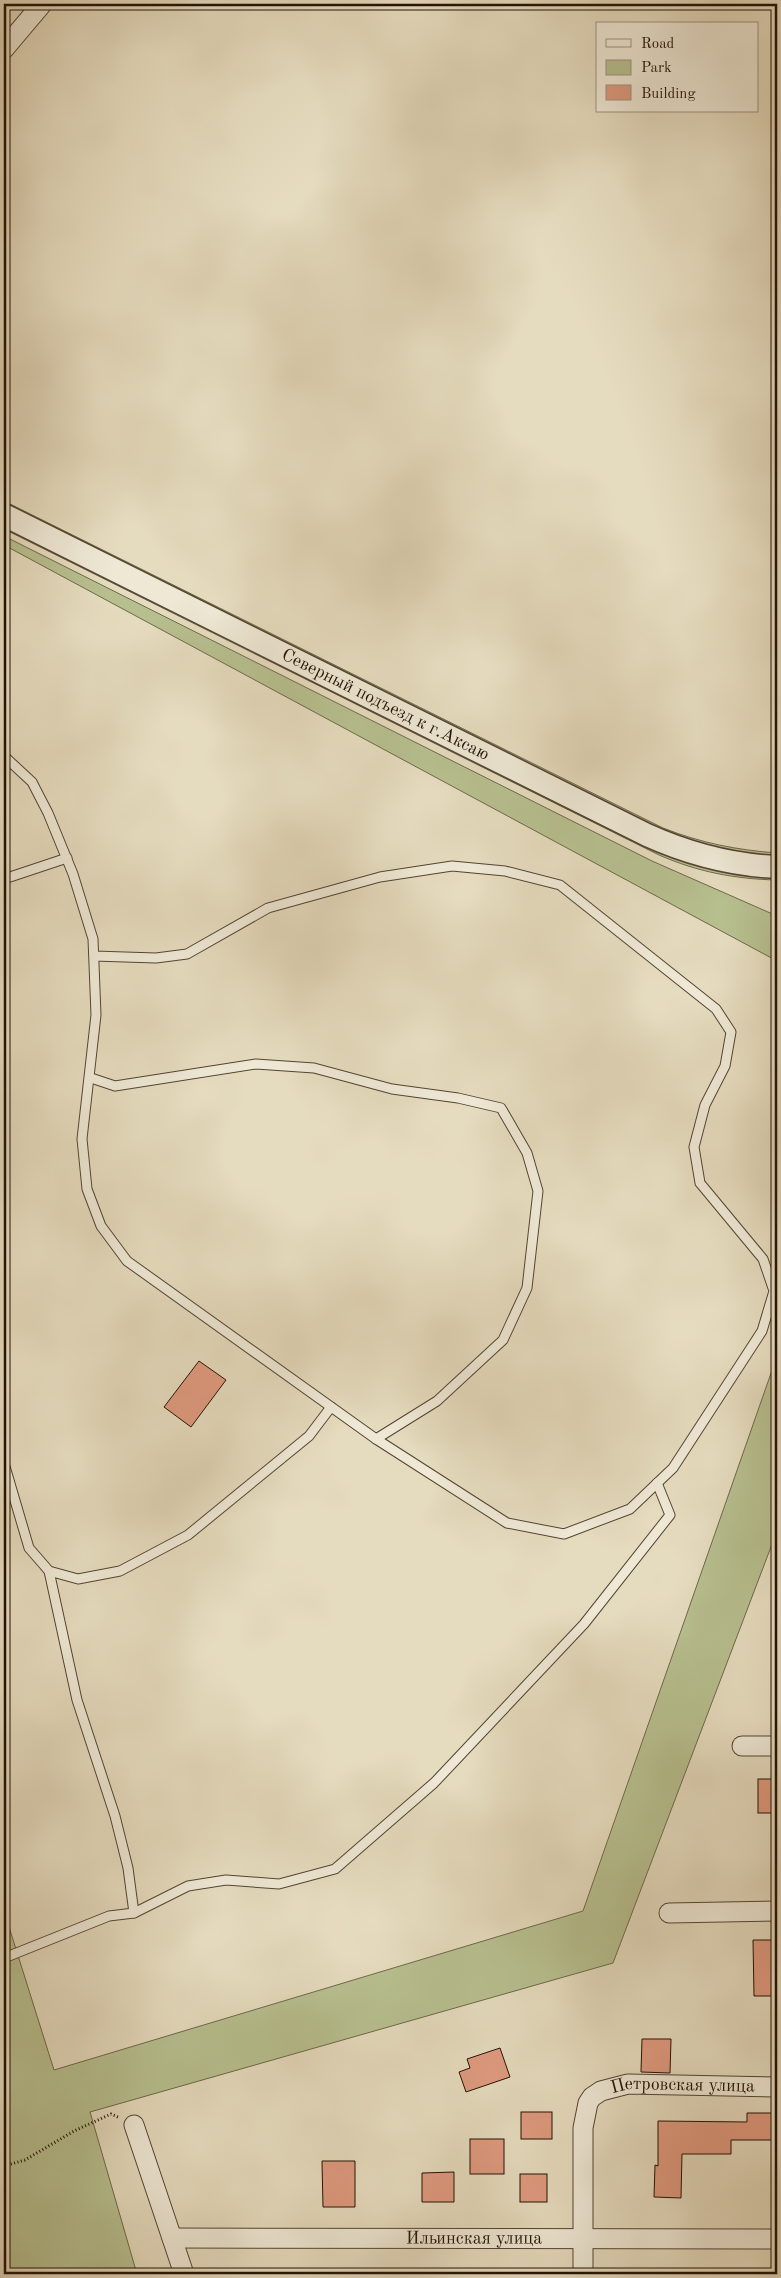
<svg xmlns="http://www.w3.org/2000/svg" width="781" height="2278" font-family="'Old Standard TT',serif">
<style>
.green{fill:#b7bf8f;stroke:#6d684a}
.building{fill:#df9a7f;stroke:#231204}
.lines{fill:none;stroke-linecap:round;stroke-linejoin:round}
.service-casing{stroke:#544432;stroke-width:11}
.minor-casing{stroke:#544432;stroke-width:21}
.tertiary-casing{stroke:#544432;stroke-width:25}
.path{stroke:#231204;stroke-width:3;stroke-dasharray:1 2.5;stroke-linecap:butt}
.service{stroke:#eee8d5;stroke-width:9}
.minor{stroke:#eee8d5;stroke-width:19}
.tertiary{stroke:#eee8d5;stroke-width:22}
.labels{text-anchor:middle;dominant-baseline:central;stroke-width:4.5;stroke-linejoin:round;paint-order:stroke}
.street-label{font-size:18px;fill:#231204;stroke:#eee8d5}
</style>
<rect width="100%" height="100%" fill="#e5dbbe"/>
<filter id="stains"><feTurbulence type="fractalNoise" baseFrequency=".004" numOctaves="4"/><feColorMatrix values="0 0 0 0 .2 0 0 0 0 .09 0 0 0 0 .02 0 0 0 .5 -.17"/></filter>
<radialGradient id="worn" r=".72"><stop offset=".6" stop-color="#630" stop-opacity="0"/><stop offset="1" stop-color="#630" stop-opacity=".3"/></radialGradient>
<!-- green -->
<g class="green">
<path d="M 4,501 L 663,828 C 701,843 737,850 777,853 L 777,858 L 763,858 L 675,838 L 4,506 Z"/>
<path d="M 4,523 L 648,844 L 777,875 L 777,880 C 735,879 698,872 659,855 L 4,529 Z"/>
<path d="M 4,536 L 652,861 L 777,916 L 777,961 L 4,545 Z"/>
<path d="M 777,1356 L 777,1531 L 613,1963 L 90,2112 L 137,2274 L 4,2274 L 4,1911 L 54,2070 L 583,1911 Z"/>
</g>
<!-- building -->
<g class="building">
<path d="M 199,1361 L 226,1380 L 191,1427 L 164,1407 Z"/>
<rect x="758" y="1779" width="19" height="34"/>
<path d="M 753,1940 L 777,1940 L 777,1996 L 754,1996 Z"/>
<path d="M 642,2039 L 671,2039 L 670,2073 L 641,2072 Z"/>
<path d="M 500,2048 L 510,2077 L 466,2092 L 459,2072 L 470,2068 L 467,2059 Z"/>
<rect x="521" y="2112" width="31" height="27"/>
<path d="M 747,2113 L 777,2113 L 777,2140 L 731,2140 L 731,2154 L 682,2154 L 681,2198 L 654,2197 L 655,2165 L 658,2166 L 658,2121 L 747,2122 Z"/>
<rect x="470" y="2139" width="34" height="35"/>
<path d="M 322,2161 L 355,2161 L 355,2207 L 323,2207 Z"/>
<path d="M 454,2172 L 454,2202 L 422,2202 L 422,2173 Z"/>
<rect x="520" y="2174" width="27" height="28"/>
</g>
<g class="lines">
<!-- service casing -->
<g class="service-casing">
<g id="service">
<path d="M 4,756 L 32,782 L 48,813 L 73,874 L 93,939 L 96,1015 L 82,1139 L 87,1189 L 101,1226 L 127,1261 L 376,1439 L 507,1523 L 564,1534 L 630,1509 L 673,1468 L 762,1331 L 774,1291 L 763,1259 L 700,1183 L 694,1147 L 705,1105 L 725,1066 L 731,1032 L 716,1009 L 560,885 L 505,871 L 452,866 L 380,877 L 268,908 L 187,954 L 156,958 L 94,956"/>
<path d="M 4,879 L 67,858"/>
<path d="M 91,1078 L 115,1086 L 256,1064 L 314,1068 L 392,1089 L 458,1098 L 501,1108 L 527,1153 L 538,1191 L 527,1288 L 503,1340 L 437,1401 L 376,1439"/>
<path d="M 4,1463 L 29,1548 L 49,1571 L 78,1579 L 120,1571 L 188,1535 L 309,1436 L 331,1407"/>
<path d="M 49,1571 L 77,1700 L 115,1816 L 128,1868 L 134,1913"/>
<path d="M 4,1958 L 109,1916 L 134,1913 L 188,1886 L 226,1880 L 279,1884 L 335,1869 L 434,1783 L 584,1624 L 670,1515 L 657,1483"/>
</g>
</g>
<!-- minor casing -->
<g class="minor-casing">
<g id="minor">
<path d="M 4,49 L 42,4"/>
<path d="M 742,1746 L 777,1746"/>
<path d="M 669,1913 L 777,1911"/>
<path d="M 134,2125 L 184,2274"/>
<path id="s1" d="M 172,2238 L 777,2239"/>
<path id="s2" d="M 583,2274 L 583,2128 L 588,2103 L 592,2097 L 601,2091 L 628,2084 L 777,2087"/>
</g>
</g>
<!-- tertiary casing -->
<g class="tertiary-casing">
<g id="tertiary">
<path id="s3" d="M 4,515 L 647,835 C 689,854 730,865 777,867"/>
</g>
</g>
<!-- path -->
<path class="path" d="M 4,2166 L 25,2160 L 74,2131 L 111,2114 L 120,2118"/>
<!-- service -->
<use href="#service" class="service"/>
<!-- minor -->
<use href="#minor" class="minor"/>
<!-- tertiary -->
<use href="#tertiary" class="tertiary"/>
</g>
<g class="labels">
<!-- street labels -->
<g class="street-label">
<text stroke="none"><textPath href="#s3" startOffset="426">Северный подъезд к г.Аксаю</textPath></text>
<text stroke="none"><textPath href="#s2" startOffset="272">Петровская улица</textPath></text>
<text stroke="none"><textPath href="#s1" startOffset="302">Ильинская улица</textPath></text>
</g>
</g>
<!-- margin -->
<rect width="781" height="2278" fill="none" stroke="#e5dbbe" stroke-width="20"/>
<rect x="5" y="5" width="771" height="2268" fill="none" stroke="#231204" stroke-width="2.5"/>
<rect x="10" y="10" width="761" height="2258" fill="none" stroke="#231204"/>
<!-- legend -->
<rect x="596" y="22" width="162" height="90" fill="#eee8d5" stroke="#9d9281"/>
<rect x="606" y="39" width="25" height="8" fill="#eee8d5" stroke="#9d9281"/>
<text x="641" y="48" font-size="15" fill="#231204">Road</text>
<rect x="606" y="60" width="25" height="15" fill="#b7bf8f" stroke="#9d9281"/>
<text x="641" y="72" font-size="15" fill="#231204">Park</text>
<rect x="606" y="85" width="25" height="15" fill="#df9a7f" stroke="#9d9281"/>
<text x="641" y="98" font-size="15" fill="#231204">Building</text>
<rect width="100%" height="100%" filter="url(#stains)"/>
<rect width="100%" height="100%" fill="url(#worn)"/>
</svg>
